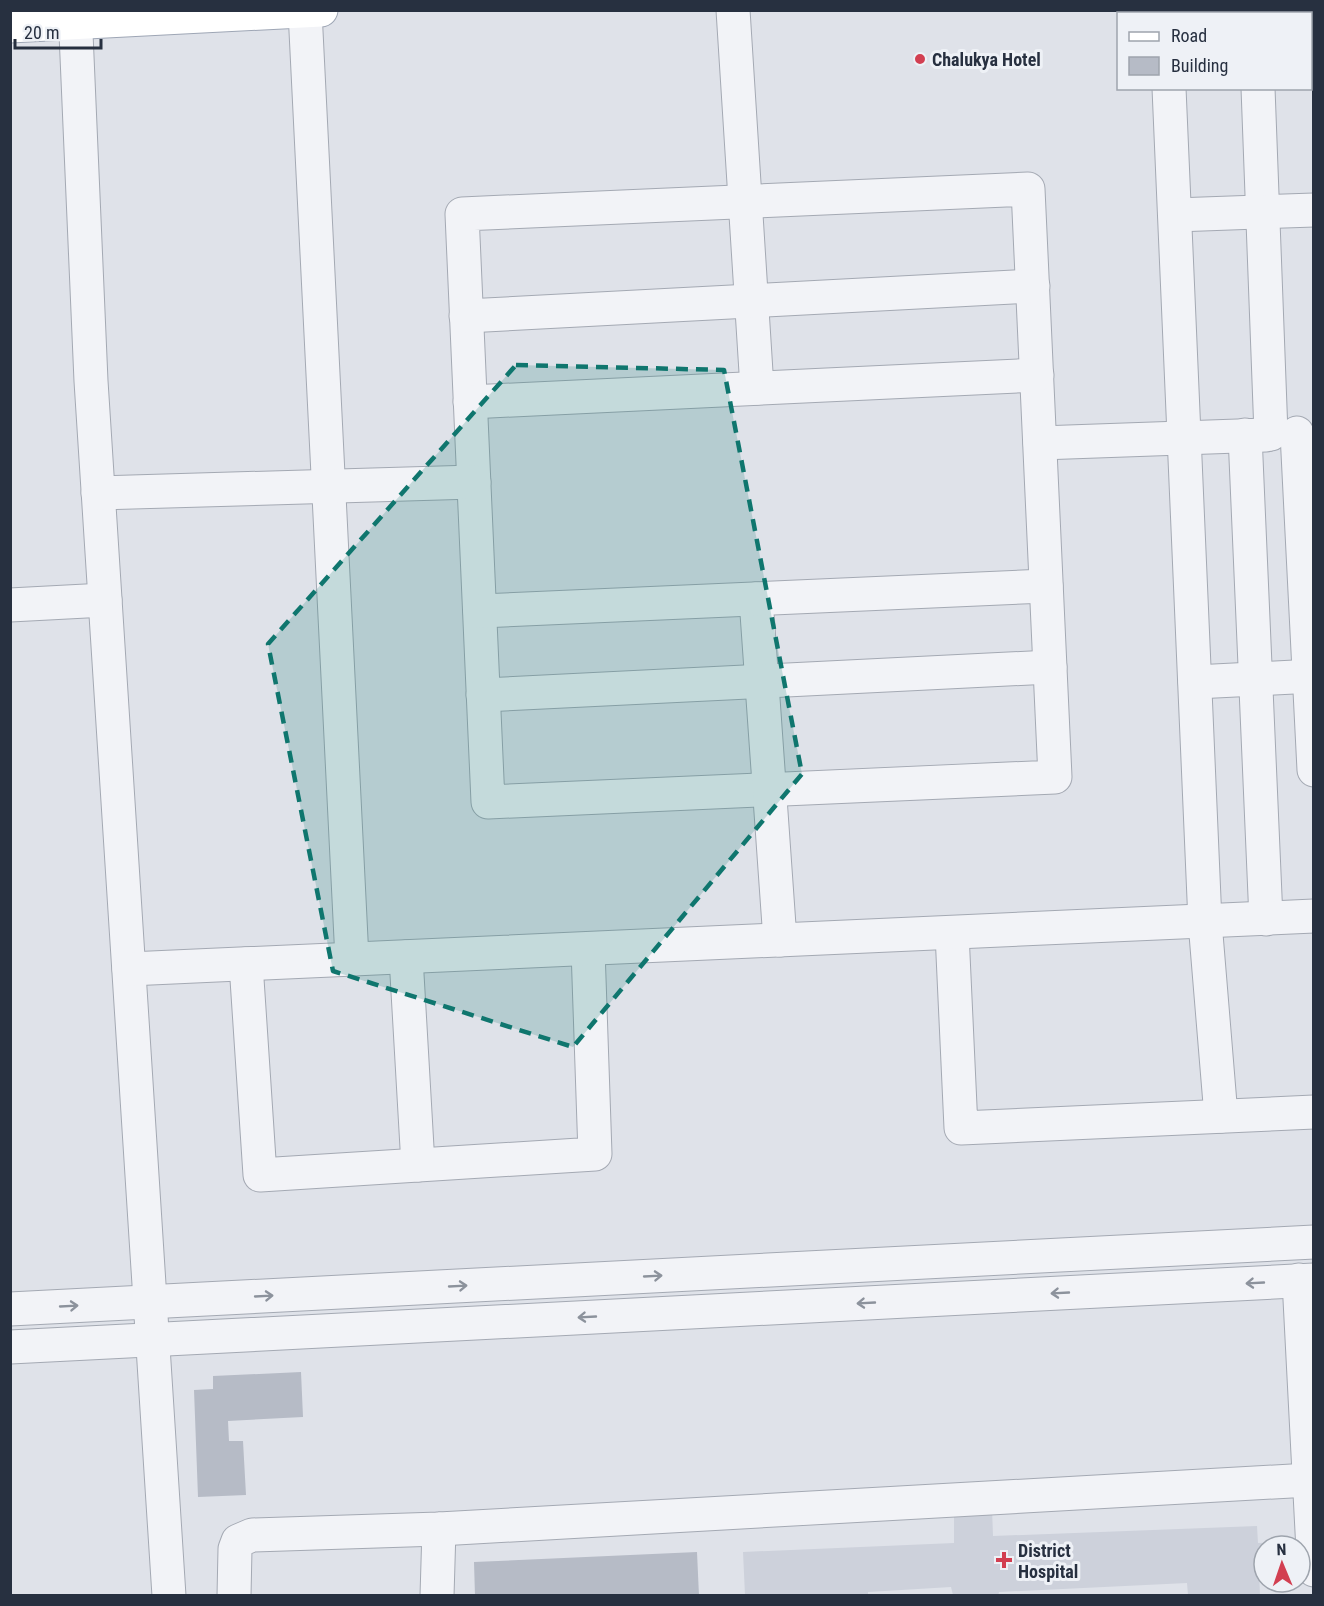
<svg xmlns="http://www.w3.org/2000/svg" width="1324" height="1606" font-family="'Roboto Condensed',sans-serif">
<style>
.built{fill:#cdd1db}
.building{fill:#b6bbc6}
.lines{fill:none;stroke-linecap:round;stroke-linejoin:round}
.minor-casing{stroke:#a4a9b3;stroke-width:35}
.major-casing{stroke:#9ea6b5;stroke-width:35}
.minor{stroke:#f2f3f7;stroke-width:33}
.major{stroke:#fff;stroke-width:33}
.oneway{stroke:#8c929c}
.marked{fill:#0f766e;fill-opacity:0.2;stroke:#0f766e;stroke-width:4.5;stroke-dasharray:12 8;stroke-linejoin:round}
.poi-dot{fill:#d23f51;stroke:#eef1f6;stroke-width:2}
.labels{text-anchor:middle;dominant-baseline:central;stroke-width:6;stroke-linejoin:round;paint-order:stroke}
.poi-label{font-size:18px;font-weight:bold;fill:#273040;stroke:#eef1f6;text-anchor:start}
</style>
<rect width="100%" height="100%" fill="#dfe2e9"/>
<!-- built -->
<path class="built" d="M 992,1508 L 993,1536 L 1257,1526 L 1258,1543 L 1283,1542 L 1284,1546 L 1264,1546 L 1264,1569 L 1259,1569 L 1260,1596 L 1188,1595 L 1187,1583 L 999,1592 L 998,1596 L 953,1595 L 951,1587 L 868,1592 L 868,1596 L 745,1595 L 743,1552 L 954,1543 L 954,1509 Z"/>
<!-- building -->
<g class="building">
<path d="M 301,1372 L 303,1417 L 228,1421 L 229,1441 L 243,1441 L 246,1495 L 198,1497 L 194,1390 L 213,1389 L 213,1376 Z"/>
<path d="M 697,1552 L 699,1596 L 475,1596 L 474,1562 Z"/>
</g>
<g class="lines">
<!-- minor casing -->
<g class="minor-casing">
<g id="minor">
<path d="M 75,10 L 91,381 L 169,1596"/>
<path d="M 733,10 L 757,388"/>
<path d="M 1166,10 L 1166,14"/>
<path d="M 1255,10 L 1255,14"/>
<path d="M 305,11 L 352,959"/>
<path d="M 1169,88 L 1205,922 L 1221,1116"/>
<path d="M 1258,88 L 1271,434"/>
<path d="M 1028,189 L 1055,777 L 488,802 L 462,214 Z"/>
<path d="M 1175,215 L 1314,210"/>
<path d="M 466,316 L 1033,286"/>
<path d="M 470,402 L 1037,375"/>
<path d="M 1297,433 L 1314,770"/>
<path d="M 1245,435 L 1266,919"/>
<path d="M 1040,443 L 1266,435"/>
<path d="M 98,493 L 474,482"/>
<path d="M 756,599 L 780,940"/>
<path d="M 10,605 L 105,600"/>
<path d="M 480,611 L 1046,586"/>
<path d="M 1195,682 L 1314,676"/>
<path d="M 483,695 L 1050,667"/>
<path d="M 952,933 L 961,1128 L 1314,1112"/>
<path d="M 406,957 L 418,1165"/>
<path d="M 246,964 L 260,1175 L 595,1154 L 588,949"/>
<path d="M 129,969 L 1314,916"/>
<path d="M 1299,1280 L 1314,1570"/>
<path d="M 10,1309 L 1314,1242"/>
<path d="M 10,1347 L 1314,1280"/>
<path d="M 234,1596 L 235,1549 L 238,1541 L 252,1535 L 439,1529 L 1309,1480"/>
<path d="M 437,1596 L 439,1529"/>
</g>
</g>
<!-- major casing -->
<g class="major-casing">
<path id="major" d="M 10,26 L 321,10"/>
</g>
<!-- minor -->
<use href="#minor" class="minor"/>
<!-- major -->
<use href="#major" class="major"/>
</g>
<!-- one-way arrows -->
<defs><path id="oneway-shaft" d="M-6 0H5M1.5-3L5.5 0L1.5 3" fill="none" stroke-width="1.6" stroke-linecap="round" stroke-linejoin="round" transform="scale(1.5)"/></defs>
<g class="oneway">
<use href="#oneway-shaft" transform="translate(653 1276) rotate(-3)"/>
<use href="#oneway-shaft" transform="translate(1255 1283) rotate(177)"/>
<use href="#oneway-shaft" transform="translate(458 1286) rotate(-3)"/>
<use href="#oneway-shaft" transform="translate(1060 1293) rotate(177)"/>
<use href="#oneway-shaft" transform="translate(264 1296) rotate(-3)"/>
<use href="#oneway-shaft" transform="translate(866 1303) rotate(177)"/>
<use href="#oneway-shaft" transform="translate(69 1306) rotate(-3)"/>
<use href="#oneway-shaft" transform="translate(587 1317) rotate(177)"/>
</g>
<!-- marked area -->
<path class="marked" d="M 516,365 L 724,370 L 802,774 L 573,1047 L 333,971 L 268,644 Z"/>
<!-- markers -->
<g class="poi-dot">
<circle cx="920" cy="59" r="6"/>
<path d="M1001 1551h6v6h6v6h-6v6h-6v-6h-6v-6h6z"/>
</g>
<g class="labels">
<!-- poi labels -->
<g class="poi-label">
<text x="932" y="59">Chalukya Hotel</text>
<text x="1018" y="1550">District<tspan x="1018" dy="21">Hospital</tspan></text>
</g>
</g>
<!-- border -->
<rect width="1324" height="1606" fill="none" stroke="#273040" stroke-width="24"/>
<!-- legend -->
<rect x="1117" y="12" width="195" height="78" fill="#eef1f6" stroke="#9ea4ad" stroke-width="1.5"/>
<rect x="1129" y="32" width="30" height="9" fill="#ffffff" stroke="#9ea4ad" stroke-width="1.5"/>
<text x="1171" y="42" font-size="18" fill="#273040">Road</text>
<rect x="1129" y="57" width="30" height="18" fill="#b6bbc6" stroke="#9ea4ad" stroke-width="1.5"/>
<text x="1171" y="72" font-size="18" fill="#273040">Building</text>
<!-- north arrow -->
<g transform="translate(1282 1564) rotate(358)"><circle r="28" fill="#eef1f6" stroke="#9ea4ad" stroke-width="1.5"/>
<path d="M0-4.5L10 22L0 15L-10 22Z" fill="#d23f51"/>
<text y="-9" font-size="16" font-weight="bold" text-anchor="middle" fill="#273040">N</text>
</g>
<!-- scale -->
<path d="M15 39v9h86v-9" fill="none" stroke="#273040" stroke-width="3"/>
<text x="24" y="39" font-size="18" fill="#273040" stroke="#eef1f6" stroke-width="4.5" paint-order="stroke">20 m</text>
</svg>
